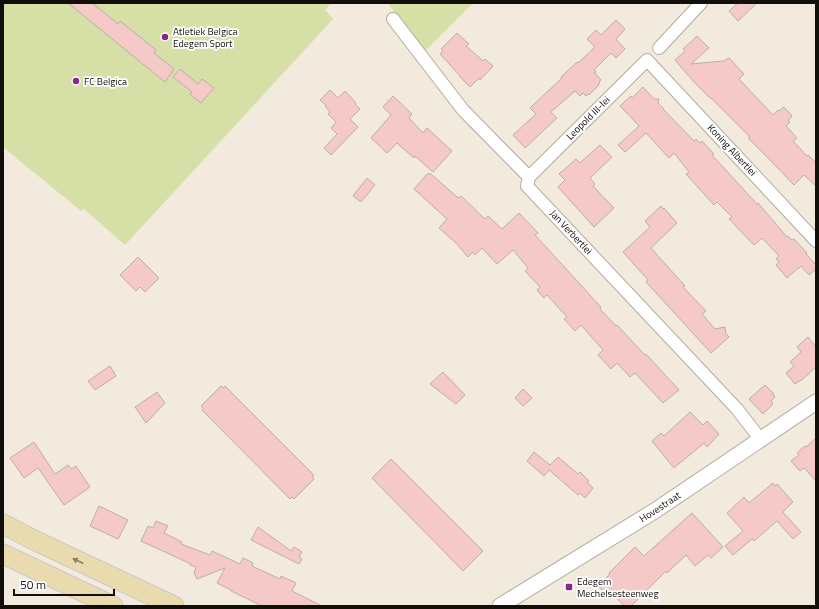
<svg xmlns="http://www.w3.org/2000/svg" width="819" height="609" font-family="'Titillium Web',sans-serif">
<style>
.green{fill:#d5dfa6}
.building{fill:#f4c9c8;stroke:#bdadac}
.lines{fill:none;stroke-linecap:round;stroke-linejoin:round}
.minor-casing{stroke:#b2ab9f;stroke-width:14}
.tertiary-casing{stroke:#b2ab9f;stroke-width:17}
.primary-casing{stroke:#cbcac9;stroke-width:21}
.minor{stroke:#fff;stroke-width:12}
.tertiary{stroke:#fff;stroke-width:15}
.primary{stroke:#e9dbad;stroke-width:19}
.oneway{fill:#887f64}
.poi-dot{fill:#8a258c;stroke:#fff;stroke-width:1.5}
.labels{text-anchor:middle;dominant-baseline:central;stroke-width:3.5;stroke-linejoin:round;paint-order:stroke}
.poi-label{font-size:10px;fill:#110f0a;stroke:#fff;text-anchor:start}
.street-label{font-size:10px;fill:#110f0a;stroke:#fff}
</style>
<rect width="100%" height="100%" fill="#f1eadd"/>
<!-- green -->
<g class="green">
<path d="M 3,3 L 331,3 L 325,10 L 333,19 L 125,245 L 84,209 L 81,211 L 3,147 Z"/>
<path d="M 388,3 L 473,3 L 424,52 Z"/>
</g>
<!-- building -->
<g class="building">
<path d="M 68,3 L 92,3 L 118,24 L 120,21 L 156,50 L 154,53 L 174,69 L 165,82 Z"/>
<path d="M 738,3 L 757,3 L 738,21 L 729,11 Z"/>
<path d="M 616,20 L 625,29 L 616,39 L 625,49 L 616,58 L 611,53 L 594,70 L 596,72 L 594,72 L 601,80 L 599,82 L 600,83 L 598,84 L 599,85 L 589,95 L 588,94 L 586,96 L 583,93 L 580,96 L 575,91 L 551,112 L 557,118 L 525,148 L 513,135 L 536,114 L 530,108 L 562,78 L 561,77 L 577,62 L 578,63 L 595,47 L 587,39 L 596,30 L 601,35 Z"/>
<path d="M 457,33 L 469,44 L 466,46 L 483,61 L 485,59 L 493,66 L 480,80 L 479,78 L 470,87 L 460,77 L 460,76 L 440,54 L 443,51 L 441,49 Z"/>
<path d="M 697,36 L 709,48 L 691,64 L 724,61 L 729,58 L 744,74 L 739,79 L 773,115 L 778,110 L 779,111 L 784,107 L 792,116 L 788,121 L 790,122 L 786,126 L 797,138 L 793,141 L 807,156 L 808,155 L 816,163 L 816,186 L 804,175 L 794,185 L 770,160 L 748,138 L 750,137 L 712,99 L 708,96 L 694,82 L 675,60 L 685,51 L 683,49 Z"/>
<path d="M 180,69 L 198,84 L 202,79 L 214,88 L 201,103 L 190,94 L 192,92 L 173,77 Z"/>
<path d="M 643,87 L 654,99 L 659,99 L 658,103 L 664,109 L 663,109 L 694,141 L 696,139 L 700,143 L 702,141 L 714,154 L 712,155 L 757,204 L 758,203 L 787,237 L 788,236 L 792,240 L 794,239 L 807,253 L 806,254 L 816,265 L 816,269 L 809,275 L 801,266 L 798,269 L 798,268 L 787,278 L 776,265 L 779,262 L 776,259 L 779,256 L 762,238 L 754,245 L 729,219 L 732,217 L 717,202 L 714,205 L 686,174 L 689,172 L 674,153 L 669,158 L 646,133 L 625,152 L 618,145 L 639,126 L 620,106 L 631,96 L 632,98 Z"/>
<path d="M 330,90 L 338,98 L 345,91 L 356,103 L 355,104 L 360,109 L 350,119 L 358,127 L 331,155 L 324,148 L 337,134 L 331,128 L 336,122 L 328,114 L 330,112 L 325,106 L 326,105 L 320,100 Z"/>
<path d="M 393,96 L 412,114 L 409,118 L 423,133 L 427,128 L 452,151 L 433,172 L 415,156 L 414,158 L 397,143 L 387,153 L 371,138 L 391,115 L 383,107 Z"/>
<path d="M 600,145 L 612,157 L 590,178 L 595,184 L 593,186 L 614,208 L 594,227 L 558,187 L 565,180 L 559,174 L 576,159 L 580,163 Z"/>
<path d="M 427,174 L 431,174 L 457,197 L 458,197 L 459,198 L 461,196 L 485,219 L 488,216 L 502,229 L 519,213 L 538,233 L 535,235 L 601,307 L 600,309 L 616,326 L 617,325 L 643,353 L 645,355 L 646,354 L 679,390 L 663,403 L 635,373 L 630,377 L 617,363 L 611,369 L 598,355 L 603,350 L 581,325 L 575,331 L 564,319 L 567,317 L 547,295 L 544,298 L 537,290 L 540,287 L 525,271 L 528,268 L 513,250 L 497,264 L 482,248 L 475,255 L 473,252 L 468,257 L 456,243 L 439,228 L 447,219 L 414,189 Z"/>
<path d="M 367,178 L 375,185 L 361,202 L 353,196 Z"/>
<path d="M 661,206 L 663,209 L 664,208 L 677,223 L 651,248 L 685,286 L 683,287 L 706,311 L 702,314 L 715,329 L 725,327 L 726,334 L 729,337 L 711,353 L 646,282 L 648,280 L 623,252 L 650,227 L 645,221 Z"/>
<path d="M 138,257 L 159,278 L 145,292 L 140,287 L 136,291 L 120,275 Z"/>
<path d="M 808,337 L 816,347 L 816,367 L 803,379 L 795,384 L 786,373 L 794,366 L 790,362 L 801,352 L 797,347 Z"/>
<path d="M 110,366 L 116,376 L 95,390 L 88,381 Z"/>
<path d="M 443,372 L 465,395 L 456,404 L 430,384 Z"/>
<path d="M 765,385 L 774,394 L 773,395 L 775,397 L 771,401 L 773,404 L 763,414 L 749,399 Z"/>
<path d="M 221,386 L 223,388 L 225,386 L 314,475 L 312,476 L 314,479 L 294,499 L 292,497 L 290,499 L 202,410 L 203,408 L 201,406 Z"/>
<path d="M 523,389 L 532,398 L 523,406 L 515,398 Z"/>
<path d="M 157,392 L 165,403 L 146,423 L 135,407 Z"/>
<path d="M 690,412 L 703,425 L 707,421 L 719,434 L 707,447 L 704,443 L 674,468 L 652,441 L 661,433 L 664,436 Z"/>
<path d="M 816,438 L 816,481 L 804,468 L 800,471 L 791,461 L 799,455 L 797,453 L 805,446 L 806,447 Z"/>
<path d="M 34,442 L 55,474 L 68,465 L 72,469 L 76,466 L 90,487 L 64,505 L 38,468 L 24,478 L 10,458 Z"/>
<path d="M 534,452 L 550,465 L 558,457 L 578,474 L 580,472 L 589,481 L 587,482 L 593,488 L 585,498 L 580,493 L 578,495 L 549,470 L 544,476 L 527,461 Z"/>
<path d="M 391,459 L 483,551 L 463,571 L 372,478 Z"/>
<path d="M 773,483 L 775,486 L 777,484 L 793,502 L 783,512 L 801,532 L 793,539 L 777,521 L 754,541 L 752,539 L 733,555 L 725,546 L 743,531 L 727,513 L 744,497 L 749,503 Z"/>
<path d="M 99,506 L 128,520 L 118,539 L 90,526 Z"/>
<path d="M 692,513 L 723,547 L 711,558 L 708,555 L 695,566 L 686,555 L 667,573 L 666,571 L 631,606 L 624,606 L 612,593 L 609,597 L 598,586 L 610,574 L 609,573 L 635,547 L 644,556 Z"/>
<path d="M 156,521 L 168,526 L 164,533 L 182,542 L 181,544 L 210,555 L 212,551 L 240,564 L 243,558 L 253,563 L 252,566 L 280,579 L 281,576 L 296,583 L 292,591 L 322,606 L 262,606 L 231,591 L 231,590 L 217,583 L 225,568 L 197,579 L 194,573 L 196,567 L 190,565 L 191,564 L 141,541 L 148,526 L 153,528 Z"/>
<path d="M 258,527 L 291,551 L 294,547 L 302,552 L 299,557 L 302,559 L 299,564 L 251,540 Z"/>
</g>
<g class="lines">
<!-- minor casing -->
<g class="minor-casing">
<g id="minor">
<path d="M 393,19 L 463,110 L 529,177"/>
<path d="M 659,48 L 701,3"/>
<path d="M 529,177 L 647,60 L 816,241"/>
<path d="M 529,177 L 527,186 L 737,409 L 761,440"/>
</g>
</g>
<!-- tertiary casing -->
<g class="tertiary-casing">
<path id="tertiary" d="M 500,606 L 656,510 L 816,402"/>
</g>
<!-- primary casing -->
<g class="primary-casing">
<g id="primary">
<path d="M 3,524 L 38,542 L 174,606"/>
<path d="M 3,554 L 113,606"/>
</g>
</g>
<!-- minor -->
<use href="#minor" class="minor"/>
<!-- tertiary -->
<use href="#tertiary" class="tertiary"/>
<!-- primary -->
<use href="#primary" class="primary"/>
</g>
<!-- one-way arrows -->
<defs><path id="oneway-solid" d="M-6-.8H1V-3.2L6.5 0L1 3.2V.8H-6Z"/></defs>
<use class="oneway" href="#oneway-solid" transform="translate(78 561) rotate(-155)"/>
<!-- markers -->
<g class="poi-dot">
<circle cx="165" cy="37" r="4"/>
<circle cx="76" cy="81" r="4"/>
<rect x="565" y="583" width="8" height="8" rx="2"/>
</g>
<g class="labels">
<!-- poi labels -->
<g class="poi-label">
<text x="173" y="31">Atletiek Belgica<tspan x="173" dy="12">Edegem Sport</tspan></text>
<text x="84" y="81">FC Belgica</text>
<text x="577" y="581">Edegem<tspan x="577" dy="12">Mechelsesteenweg</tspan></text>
</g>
<!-- street labels -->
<g class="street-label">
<text transform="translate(588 118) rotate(-45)">Leopold III-lei</text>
<text transform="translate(732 150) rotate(47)">Koning Albertlei</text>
<text transform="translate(571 232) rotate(47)">Jan Verbertlei</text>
<text transform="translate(660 507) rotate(-33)">Hovestraat</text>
</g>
</g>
<!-- border -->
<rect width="819" height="609" fill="none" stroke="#110f0a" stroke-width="8"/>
<!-- scale -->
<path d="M14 589v6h100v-6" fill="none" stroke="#110f0a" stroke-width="2"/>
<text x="20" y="589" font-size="12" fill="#110f0a" stroke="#ffffff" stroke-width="3" paint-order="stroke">50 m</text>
</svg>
